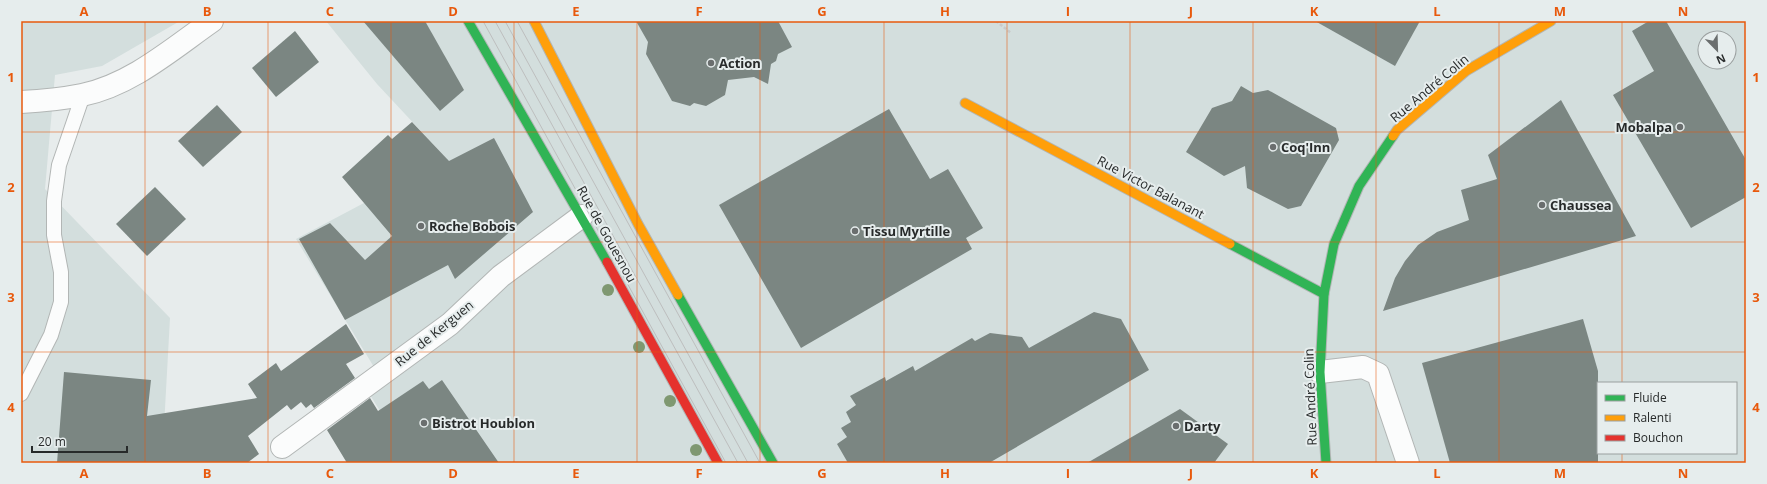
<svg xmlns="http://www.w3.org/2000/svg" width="1767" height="484" font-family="'Open Sans',sans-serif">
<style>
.built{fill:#d3dedd;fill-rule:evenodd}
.building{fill:#7b8682}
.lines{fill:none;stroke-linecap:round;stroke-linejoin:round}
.lane-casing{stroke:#b2b6b5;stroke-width:16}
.street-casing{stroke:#b2b6b5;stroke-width:24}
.fast-casing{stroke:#b2b6b5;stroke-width:11}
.slow-casing{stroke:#b2b6b5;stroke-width:11}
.jam-casing{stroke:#b2b6b5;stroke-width:11}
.path{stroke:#c9caca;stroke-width:2.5;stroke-dasharray:3 2;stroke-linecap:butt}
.lane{stroke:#fbfcfc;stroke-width:14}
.street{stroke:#fbfcfc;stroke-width:22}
.fast{stroke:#30b455;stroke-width:9}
.slow{stroke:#ff9f0a;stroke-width:9}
.jam{stroke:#e5322d;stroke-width:9}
.tram{stroke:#bdbebe;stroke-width:1}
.tree{fill:#7f9871}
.grid{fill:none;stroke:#e8590c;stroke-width:1;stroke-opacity:0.55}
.poi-dot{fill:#6a6e6e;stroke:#e6eded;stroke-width:1.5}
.labels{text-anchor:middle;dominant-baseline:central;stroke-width:4;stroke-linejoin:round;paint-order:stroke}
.poi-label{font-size:13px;font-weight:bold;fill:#272a2a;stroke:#e6eded;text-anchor:start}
.street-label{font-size:13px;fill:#272a2a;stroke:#e6eded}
.neatline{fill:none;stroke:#e8590c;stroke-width:1.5}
.grid-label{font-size:13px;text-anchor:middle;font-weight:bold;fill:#e8590c}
</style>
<rect width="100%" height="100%" fill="#e7ecec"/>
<!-- built -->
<g class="built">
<path d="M 21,21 L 180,21 L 102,66 L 55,75 L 45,189 L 170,318 L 162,463 L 21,463 Z"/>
<path d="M 326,21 L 1746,21 L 1746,463 L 404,463 L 410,459 L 362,382 L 377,372 L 296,239 L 447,159 L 377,84 ZM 1705,38 L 1729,38 L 1729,62 L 1705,62 ZM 1598,383 L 1736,383 L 1736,453 L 1598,453 Z"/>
</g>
<!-- building -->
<g class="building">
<path d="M 363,21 L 425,21 L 464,90 L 440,111 Z"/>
<path d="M 636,21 L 778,21 L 792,47 L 778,54 L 776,61 L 771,64 L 768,84 L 754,77 L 728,80 L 725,95 L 706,106 L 694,103 L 690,106 L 672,101 L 646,54 L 648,42 Z"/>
<path d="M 1315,21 L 1420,21 L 1395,66 Z"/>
<path d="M 1649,21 L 1666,21 L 1746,160 L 1746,197 L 1691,228 L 1613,95 L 1654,71 L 1632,31 Z"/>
<path d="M 295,31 L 319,62 L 276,97 L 252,68 Z"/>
<path d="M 1241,86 L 1253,93 L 1268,90 L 1336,128 L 1339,140 L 1301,206 L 1288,209 L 1247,188 L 1245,166 L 1224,176 L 1186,152 L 1212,108 L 1232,101 Z"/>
<path d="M 1561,100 L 1636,236 L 1383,311 L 1395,278 L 1405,261 L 1418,245 L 1437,232 L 1469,220 L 1461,190 L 1497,179 L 1488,155 Z"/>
<path d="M 217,105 L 242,132 L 203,167 L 178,141 Z"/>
<path d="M 889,109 L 930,179 L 948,169 L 983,228 L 966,238 L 972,249 L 801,348 L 719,205 Z"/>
<path d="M 412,122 L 449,161 L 494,138 L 533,212 L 455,279 L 448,265 L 345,320 L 299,239 L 330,223 L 365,260 L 392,236 L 342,177 L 388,135 L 392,139 Z"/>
<path d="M 155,187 L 186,219 L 147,256 L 116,224 Z"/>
<path d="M 1094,312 L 1121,319 L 1149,370 L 989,463 L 848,463 L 837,444 L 847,437 L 841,428 L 851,422 L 846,412 L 856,405 L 850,396 L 885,377 L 886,381 L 913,366 L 915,371 L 972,338 L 975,341 L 990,333 L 1022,337 L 1029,348 Z"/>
<path d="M 1583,319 L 1598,371 L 1598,463 L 1450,463 L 1422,363 Z"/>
<path d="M 346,324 L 364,354 L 346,364 L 355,378 L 314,408 L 311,404 L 306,408 L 301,402 L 291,410 L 287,405 L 248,436 L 259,454 L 247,463 L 57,463 L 64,372 L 151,380 L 147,416 L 257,398 L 248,384 L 276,363 L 281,371 Z"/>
<path d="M 442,380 L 499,463 L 347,463 L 327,430 L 370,398 L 378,411 L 423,381 L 429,389 Z"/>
<path d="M 1180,409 L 1228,444 L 1214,463 L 1087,463 Z"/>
</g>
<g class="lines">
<!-- lane casing -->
<g class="lane-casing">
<path id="lane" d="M 21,394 L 51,335 L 61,302 L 61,272 L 54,235 L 54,201 L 59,165 L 83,95"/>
</g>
<!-- street casing -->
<g class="street-casing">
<g id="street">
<path d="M 21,102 C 41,101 62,99 82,95 C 131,85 172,49 212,21"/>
<path d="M 1320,372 L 1363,367 L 1378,374 L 1408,463"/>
<path d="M 282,447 L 450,324 L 501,276 L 582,216"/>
</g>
</g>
<!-- fast casing -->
<g class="fast-casing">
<g id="fast">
<path d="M 468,21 L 607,262"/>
<path d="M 1230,244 L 1324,294"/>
<path d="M 678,295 L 773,463"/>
<path d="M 1326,463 L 1320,372 L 1324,294 L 1334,244 L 1359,186 L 1393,136"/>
</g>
</g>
<!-- slow casing -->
<g class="slow-casing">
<g id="slow">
<path d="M 534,21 L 638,224 L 678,295"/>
<path d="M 965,103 L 1230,244"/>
<path d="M 1393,136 L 1397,130 L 1466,71 L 1551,21"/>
</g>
</g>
<!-- jam casing -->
<g class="jam-casing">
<path id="jam" d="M 607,262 L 718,463"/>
</g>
<!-- path -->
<path class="path" d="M 996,21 L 1011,33"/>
<!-- lane -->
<use href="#lane" class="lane"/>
<!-- street -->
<use href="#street" class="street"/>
<!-- fast -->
<use href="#fast" class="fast"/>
<!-- slow -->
<use href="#slow" class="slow"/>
<!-- jam -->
<use href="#jam" class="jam"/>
<!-- tram -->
<g class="tram">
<path d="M 483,21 L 726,463"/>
<path d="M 495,21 L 738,463"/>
<path d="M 505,21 L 748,463"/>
<path d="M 517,21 L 760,463"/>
</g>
</g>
<!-- trees -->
<g class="tree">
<circle cx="608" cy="290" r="6"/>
<circle cx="639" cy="347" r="6"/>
<circle cx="670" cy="401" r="6"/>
<circle cx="696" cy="450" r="6"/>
</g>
<!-- grid -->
<path class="grid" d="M 145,21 L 145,463M 268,21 L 268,463M 391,21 L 391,463M 514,21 L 514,463M 637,21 L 637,463M 760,21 L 760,463M 884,21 L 884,463M 1007,21 L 1007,463M 1130,21 L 1130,463M 1253,21 L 1253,463M 1376,21 L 1376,463M 1499,21 L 1499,463M 1622,21 L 1622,383M 21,132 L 1746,132M 21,242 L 1746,242M 21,352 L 1746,352M 1622,453 L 1622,463"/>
<!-- markers -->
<g class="poi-dot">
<circle cx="711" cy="63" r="4"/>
<circle cx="1680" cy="127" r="4"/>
<circle cx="1273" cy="147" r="4"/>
<circle cx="1542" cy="205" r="4"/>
<circle cx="421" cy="226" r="4"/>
<circle cx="855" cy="231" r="4"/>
<circle cx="424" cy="423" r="4"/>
<circle cx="1176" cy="426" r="4"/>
</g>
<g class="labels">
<!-- poi labels -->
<g class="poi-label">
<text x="719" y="63">Action</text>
<text x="1672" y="127" text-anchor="end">Mobalpa</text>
<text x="1281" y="147">Coq'Inn</text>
<text x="1550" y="205">Chaussea</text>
<text x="429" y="226">Roche Bobois</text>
<text x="863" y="231">Tissu Myrtille</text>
<text x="432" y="423">Bistrot Houblon</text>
<text x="1184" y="426">Darty</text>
</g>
<!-- street labels -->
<g class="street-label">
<text transform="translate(1429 88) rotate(-40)">Rue André Colin</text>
<text transform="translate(1151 187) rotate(28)">Rue Victor Balanant</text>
<text transform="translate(607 234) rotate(61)">Rue de Gouesnou</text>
<text transform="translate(434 333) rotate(-39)">Rue de Kerguen</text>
<text transform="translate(1310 397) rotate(-92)">Rue André Colin</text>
</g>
</g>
<!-- border -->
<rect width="1767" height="484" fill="none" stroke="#e6eded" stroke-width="44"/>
<!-- legend -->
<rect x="1597" y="382" width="140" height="72" fill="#e6eded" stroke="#9a9f9f"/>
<rect x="1605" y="395" width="20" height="6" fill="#30b455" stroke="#9a9f9f"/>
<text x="1633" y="402" font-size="12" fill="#272a2a">Fluide</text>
<rect x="1605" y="415" width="20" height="6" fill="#ff9f0a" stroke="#9a9f9f"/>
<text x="1633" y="422" font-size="12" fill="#272a2a">Ralenti</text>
<rect x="1605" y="435" width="20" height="6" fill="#e5322d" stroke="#9a9f9f"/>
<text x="1633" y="442" font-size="12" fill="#272a2a">Bouchon</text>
<!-- north arrow -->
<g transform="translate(1717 50) rotate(157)"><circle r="19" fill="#e6eded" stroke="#9a9f9f"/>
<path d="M0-3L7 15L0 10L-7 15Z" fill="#6a6e6e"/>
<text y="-6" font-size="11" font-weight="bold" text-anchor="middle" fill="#272a2a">N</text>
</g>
<!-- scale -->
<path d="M32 446v6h95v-6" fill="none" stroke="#272a2a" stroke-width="2"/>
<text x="38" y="446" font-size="12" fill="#272a2a" stroke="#e6eded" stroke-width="3" paint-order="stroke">20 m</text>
<rect x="22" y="22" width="1723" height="440" class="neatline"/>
<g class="grid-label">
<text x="84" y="16">A</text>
<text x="207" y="16">B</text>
<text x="330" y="16">C</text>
<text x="453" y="16">D</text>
<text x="576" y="16">E</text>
<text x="699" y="16">F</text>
<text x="822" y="16">G</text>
<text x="945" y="16">H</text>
<text x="1068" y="16">I</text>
<text x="1191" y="16">J</text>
<text x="1314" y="16">K</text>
<text x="1437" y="16">L</text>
<text x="1560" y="16">M</text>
<text x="1683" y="16">N</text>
<text x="11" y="82">1</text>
<text x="1756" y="82">1</text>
<text x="11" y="192">2</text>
<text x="1756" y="192">2</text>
<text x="11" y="302">3</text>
<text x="1756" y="302">3</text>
<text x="11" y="412">4</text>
<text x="1756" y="412">4</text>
<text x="84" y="478">A</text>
<text x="207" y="478">B</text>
<text x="330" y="478">C</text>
<text x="453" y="478">D</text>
<text x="576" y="478">E</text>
<text x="699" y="478">F</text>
<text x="822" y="478">G</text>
<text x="945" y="478">H</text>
<text x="1068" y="478">I</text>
<text x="1191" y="478">J</text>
<text x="1314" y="478">K</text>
<text x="1437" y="478">L</text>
<text x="1560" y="478">M</text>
<text x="1683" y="478">N</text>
</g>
</svg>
